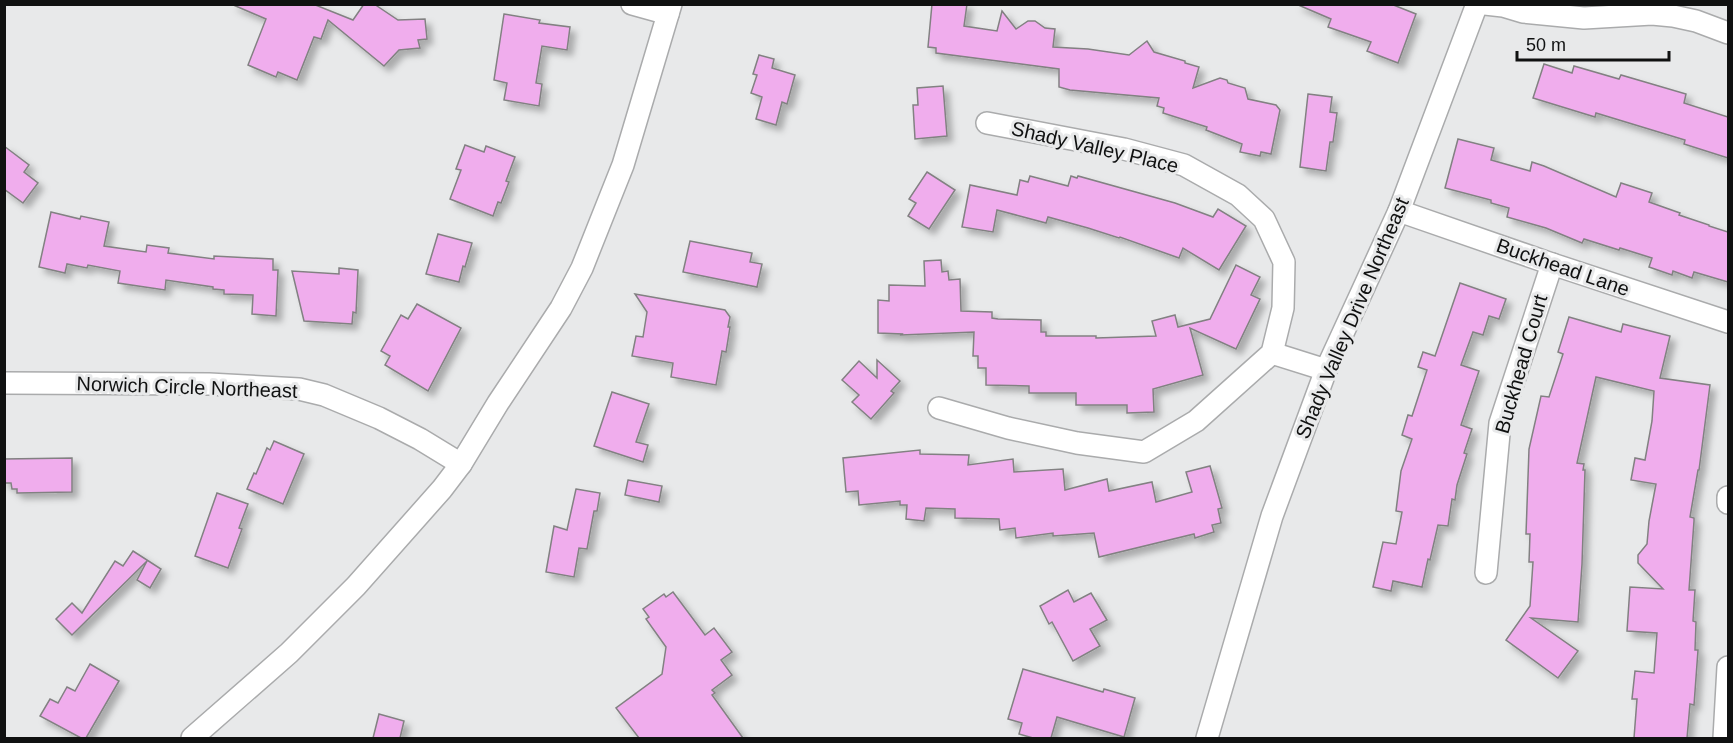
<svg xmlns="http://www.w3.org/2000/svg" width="1733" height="743" font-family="Helvetica,sans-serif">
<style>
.building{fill:#f0aded;stroke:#828182;stroke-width:1.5;filter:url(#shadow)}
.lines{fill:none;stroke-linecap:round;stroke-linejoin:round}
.minor-casing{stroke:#aaabac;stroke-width:24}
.minor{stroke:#fff;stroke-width:21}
.labels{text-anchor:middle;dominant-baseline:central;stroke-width:6;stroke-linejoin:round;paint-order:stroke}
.street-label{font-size:20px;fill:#101111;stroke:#e8e9ea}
</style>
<defs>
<filter id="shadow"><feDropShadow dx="5.5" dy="5.5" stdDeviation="3" flood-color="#0004"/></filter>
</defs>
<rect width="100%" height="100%" fill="#e8e9ea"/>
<!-- building -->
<g class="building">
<path d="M 231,4 L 313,4 L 353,20 L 364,4 L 374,4 L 398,20 L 425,19 L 427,39 L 418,40 L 420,48 L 399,50 L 384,66 L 328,20 L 321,39 L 314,37 L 297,80 L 278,72 L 276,77 L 248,65 L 266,19 Z"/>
<path d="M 932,4 L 967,4 L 964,26 L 997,31 L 1002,11 L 1016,29 L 1028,21 L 1035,21 L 1045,28 L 1055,29 L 1053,47 L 1088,49 L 1129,55 L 1147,41 L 1154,52 L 1185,61 L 1185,63 L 1199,67 L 1193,88 L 1220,78 L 1227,80 L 1228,83 L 1245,88 L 1248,99 L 1276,105 L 1280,110 L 1271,154 L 1261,152 L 1260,156 L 1240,152 L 1242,144 L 1206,130 L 1207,127 L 1163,113 L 1164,108 L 1157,106 L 1159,98 L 1070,90 L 1059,87 L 1059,69 L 936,53 L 936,48 L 928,47 Z"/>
<path d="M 1296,4 L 1391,4 L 1416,14 L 1398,63 L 1367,51 L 1371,42 L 1328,27 L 1331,19 Z"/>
<path d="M 504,14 L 540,20 L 539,23 L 570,27 L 567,50 L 542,46 L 536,83 L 542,84 L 539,106 L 504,100 L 507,83 L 494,80 Z"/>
<path d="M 759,55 L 774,59 L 772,68 L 795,75 L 787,104 L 782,102 L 776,125 L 756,119 L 762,97 L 751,93 L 757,75 L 753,74 Z"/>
<path d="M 1544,64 L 1572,73 L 1574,66 L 1619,79 L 1621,75 L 1686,94 L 1684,103 L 1728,117 L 1728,158 L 1684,144 L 1685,140 L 1596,113 L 1595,117 L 1533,98 Z"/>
<path d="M 943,86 L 947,136 L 915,139 L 913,105 L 918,105 L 917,88 Z"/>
<path d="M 1308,94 L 1332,97 L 1330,112 L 1337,113 L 1333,142 L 1330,142 L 1326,171 L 1300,167 Z"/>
<path d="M 1458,139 L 1494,148 L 1491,160 L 1530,171 L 1532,162 L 1544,166 L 1616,197 L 1621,183 L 1652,193 L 1649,202 L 1680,213 L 1679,215 L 1709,225 L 1709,226 L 1728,232 L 1728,282 L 1694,272 L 1692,278 L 1673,271 L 1672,275 L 1649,267 L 1652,258 L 1620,248 L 1619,250 L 1584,239 L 1582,243 L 1546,228 L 1507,217 L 1509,208 L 1491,203 L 1491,200 L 1445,188 Z"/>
<path d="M 465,145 L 484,152 L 486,146 L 515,157 L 506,181 L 509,182 L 501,203 L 498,202 L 493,216 L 450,199 L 461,170 L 456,169 Z"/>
<path d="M 4,146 L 29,165 L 24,172 L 38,183 L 23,203 L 4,189 Z"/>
<path d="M 927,172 L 955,190 L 929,229 L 908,216 L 916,203 L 909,199 Z"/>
<path d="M 1030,176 L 1068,186 L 1071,176 L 1077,178 L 1078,176 L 1175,203 L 1213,217 L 1218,209 L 1246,226 L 1219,270 L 1183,248 L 1179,258 L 1120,237 L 1119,238 L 1088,228 L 1048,217 L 1046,223 L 997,210 L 993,232 L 962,227 L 970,185 L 1017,195 L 1020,180 L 1028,182 Z"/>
<path d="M 51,212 L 80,219 L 81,216 L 109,222 L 104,246 L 146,252 L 147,245 L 169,248 L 168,253 L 214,259 L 214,256 L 273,259 L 273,270 L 278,270 L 276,316 L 252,314 L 253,295 L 224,294 L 224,290 L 213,289 L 213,287 L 166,280 L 165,290 L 118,283 L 120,271 L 88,265 L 87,268 L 67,264 L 65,273 L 39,267 Z"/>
<path d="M 438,234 L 472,243 L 465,267 L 463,266 L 459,282 L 426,274 Z"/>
<path d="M 690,241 L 752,253 L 750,262 L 762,264 L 757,287 L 683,272 Z"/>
<path d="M 941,260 L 942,272 L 948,271 L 949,280 L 960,279 L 961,311 L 992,312 L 992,318 L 998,319 L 1041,320 L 1041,332 L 1046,332 L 1046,336 L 1096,336 L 1096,338 L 1156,336 L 1152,321 L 1175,315 L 1178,327 L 1210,319 L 1236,265 L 1260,277 L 1251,295 L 1260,299 L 1236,349 L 1190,328 L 1203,375 L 1153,389 L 1154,412 L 1127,413 L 1127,405 L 1076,405 L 1076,393 L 1029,393 L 1029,386 L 986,385 L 986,368 L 978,368 L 978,356 L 973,356 L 974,332 L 901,335 L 902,334 L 878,333 L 878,300 L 889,301 L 889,285 L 925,286 L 924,261 Z"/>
<path d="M 339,268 L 358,270 L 356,313 L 353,312 L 352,324 L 304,321 L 292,271 L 339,274 Z"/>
<path d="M 1460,283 L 1506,299 L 1499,319 L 1489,316 L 1483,335 L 1473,332 L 1461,365 L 1479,371 L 1461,425 L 1472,429 L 1464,453 L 1467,454 L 1457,485 L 1455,500 L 1452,499 L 1448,526 L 1438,525 L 1430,560 L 1428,559 L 1422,587 L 1393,581 L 1391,591 L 1373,587 L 1383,542 L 1396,544 L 1402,512 L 1396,511 L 1401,471 L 1412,439 L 1402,435 L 1408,415 L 1412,416 L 1427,370 L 1418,367 L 1423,352 L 1435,356 Z"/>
<path d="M 635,294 L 725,310 L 730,317 L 728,327 L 730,327 L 726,352 L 722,351 L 716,385 L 671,377 L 673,363 L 632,356 L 636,336 L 643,337 L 647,312 Z"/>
<path d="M 417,304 L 461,328 L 428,391 L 385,365 L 390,356 L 381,351 L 401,315 L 408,319 Z"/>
<path d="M 1569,317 L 1621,332 L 1623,324 L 1670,336 L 1660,378 L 1710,385 L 1699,470 L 1698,470 L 1690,517 L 1694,518 L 1694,521 L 1689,590 L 1695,590 L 1693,621 L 1696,622 L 1695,650 L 1698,650 L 1694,705 L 1690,704 L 1687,738 L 1634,738 L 1637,699 L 1632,699 L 1635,671 L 1654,673 L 1657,633 L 1627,631 L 1630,587 L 1663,589 L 1638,563 L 1638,555 L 1647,544 L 1649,521 L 1656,484 L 1631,480 L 1635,458 L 1645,460 L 1652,421 L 1654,391 L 1596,377 L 1577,463 L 1584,464 L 1583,470 L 1585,470 L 1582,564 L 1578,622 L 1531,618 L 1578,651 L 1558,678 L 1506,640 L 1530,606 L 1533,562 L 1529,562 L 1530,534 L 1526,534 L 1529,449 L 1541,396 L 1549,397 L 1563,354 L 1558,352 Z"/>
<path d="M 877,360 L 900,381 L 891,391 L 894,393 L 871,419 L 852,402 L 859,395 L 842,380 L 859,361 L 877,378 Z"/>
<path d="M 612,392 L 649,404 L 636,442 L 648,445 L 643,462 L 594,446 Z"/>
<path d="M 274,441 L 304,454 L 283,504 L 247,489 L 254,473 L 256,474 L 267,448 L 270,450 Z"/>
<path d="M 920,450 L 920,454 L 969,455 L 968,465 L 1013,459 L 1014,472 L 1063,469 L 1065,490 L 1107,479 L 1109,491 L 1152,482 L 1156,502 L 1192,492 L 1186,472 L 1210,466 L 1222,508 L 1218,509 L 1221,523 L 1212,525 L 1214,532 L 1195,538 L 1194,534 L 1099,557 L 1094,533 L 1053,536 L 1053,533 L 1016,538 L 1015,528 L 1000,530 L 999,519 L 955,518 L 955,509 L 926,508 L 924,521 L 906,519 L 907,505 L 900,505 L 900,501 L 859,505 L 858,491 L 846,492 L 843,458 Z"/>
<path d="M 72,458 L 72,492 L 17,493 L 17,489 L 12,489 L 11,483 L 4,483 L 4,459 Z"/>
<path d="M 628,480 L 662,486 L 659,502 L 625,495 Z"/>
<path d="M 576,489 L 600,493 L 597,511 L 594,511 L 587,549 L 579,548 L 574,577 L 546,572 L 554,526 L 567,530 Z"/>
<path d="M 217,493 L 248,504 L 239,528 L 242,529 L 228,568 L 195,556 Z"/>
<path d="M 133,551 L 161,569 L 150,588 L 137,580 L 147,561 L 72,635 L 56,619 L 72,603 L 82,613 L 115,561 L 123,566 Z"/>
<path d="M 1068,590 L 1074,602 L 1091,593 L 1107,620 L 1090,629 L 1100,646 L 1073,661 L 1052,622 L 1049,624 L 1040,606 Z"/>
<path d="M 673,592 L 705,635 L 714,628 L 732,652 L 721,660 L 732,675 L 712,690 L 715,693 L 712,695 L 743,738 L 639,738 L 616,708 L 662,674 L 666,647 L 646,619 L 649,617 L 643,609 L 664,594 L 666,597 Z"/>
<path d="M 90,664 L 119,681 L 86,738 L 81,738 L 40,716 L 50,699 L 58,703 L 67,687 L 75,691 Z"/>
<path d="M 1023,669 L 1103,692 L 1104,689 L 1135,698 L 1124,737 L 1057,717 L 1051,738 L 1033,738 L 1019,734 L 1022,723 L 1008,719 Z"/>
<path d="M 379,714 L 404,721 L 400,738 L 373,738 Z"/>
</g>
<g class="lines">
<!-- minor casing -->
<g class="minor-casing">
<g id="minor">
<path d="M 632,4 L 668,14"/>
<path d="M 1485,4 L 1503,6 L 1523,12 L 1584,18 L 1652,14 L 1673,16 L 1696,21 L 1728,33"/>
<path d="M 1399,211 L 1552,264 L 1728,322"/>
<path d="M 1272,353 L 1326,370"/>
<path d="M 4,383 L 209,384 L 299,389 L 324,395 L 379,418 L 420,439 L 461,464"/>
<path d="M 939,408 L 1008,428 L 1077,443 L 1144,452 L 1196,421 L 1272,353 L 1283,308 L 1284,262 L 1264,219 L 1238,195 L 1184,165 L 1124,149 L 987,123"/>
<path d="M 1728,497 L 1728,503"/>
<path d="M 1486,573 L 1500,423 L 1552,264"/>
<path d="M 192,738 L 289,653 L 356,586 L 442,489 L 461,464 L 498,403 L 561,308 L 582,268 L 623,165 L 671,4"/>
<path d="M 1207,738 L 1272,516 L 1326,370 L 1399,211 L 1477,4"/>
<path d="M 1724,738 L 1728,667"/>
</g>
</g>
<!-- minor -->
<use href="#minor" class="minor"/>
</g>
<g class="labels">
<!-- street labels -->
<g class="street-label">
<text transform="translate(1095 147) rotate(13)">Shady Valley Place</text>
<text transform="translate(1563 267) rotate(19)">Buckhead Lane</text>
<text transform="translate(1352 318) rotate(-67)">Shady Valley Drive Northeast</text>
<text transform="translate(1521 364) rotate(-74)">Buckhead Court</text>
<text transform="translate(187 387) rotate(2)">Norwich Circle Northeast</text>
</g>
</g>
<!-- border -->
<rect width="1733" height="743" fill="none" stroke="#101111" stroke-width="12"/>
<!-- scale -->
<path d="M1517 51v9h152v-9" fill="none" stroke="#101111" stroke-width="3"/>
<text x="1526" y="51" font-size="18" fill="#101111" stroke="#e8e9ea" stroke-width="4.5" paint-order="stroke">50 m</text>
</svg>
